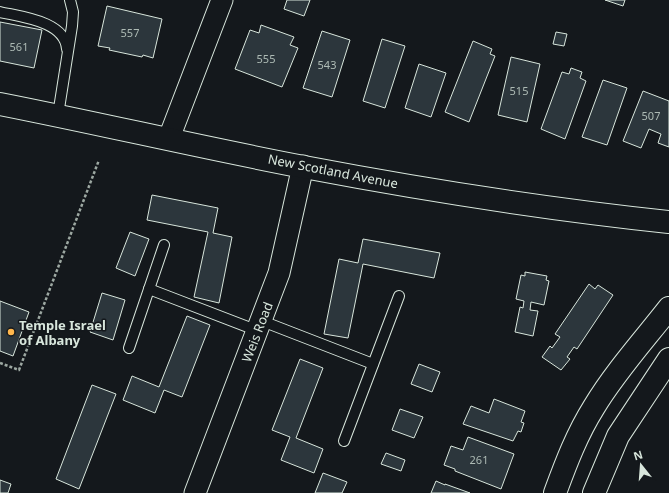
<svg xmlns="http://www.w3.org/2000/svg" width="669" height="493" font-family="'Noto Sans',sans-serif">
<style>
.building{fill:#2c363c;stroke:#d8e6dc}
.lines{fill:none;stroke-linecap:round;stroke-linejoin:round}
.lane-casing{stroke:#d8e6dc;stroke-width:12}
.street-casing{stroke:#d8e6dc;stroke-width:23}
.secondary-casing{stroke:#d8e6dc;stroke-width:24}
.path{stroke:#9da8a2;stroke-width:2.5;stroke-dasharray:3 2;stroke-linecap:butt}
.lane{stroke:#14181c;stroke-width:10}
.street{stroke:#14181c;stroke-width:21}
.secondary{stroke:#14181c;stroke-width:22}
.poi-dot{fill:#ffb74d;stroke:#14181c;stroke-width:1.5}
.labels{text-anchor:middle;dominant-baseline:central;stroke-width:3;stroke-linejoin:round;paint-order:stroke}
.number-label{font-size:11px;fill:#adbab4}
.street-label{font-size:13px;fill:#d8e6dc;stroke:#14181c}
.poi-label{font-size:13px;font-weight:bold;fill:#d8e6dc;stroke:#14181c;text-anchor:start}
</style>
<rect width="100%" height="100%" fill="#14181c"/>
<!-- building -->
<g class="building">
<path d="M 287,0 L 310,0 L 304,16 L 284,9 Z"/>
<path d="M 605,0 L 625,0 L 623,6 Z"/>
<path d="M 107,6 L 162,19 L 153,58 L 143,55 L 142,57 L 109,50 L 110,48 L 98,46 Z"/>
<path d="M 0,22 L 42,30 L 34,68 L 0,61 Z"/>
<path d="M 261,25 L 294,37 L 290,45 L 298,48 L 282,87 L 235,69 L 250,30 L 259,33 Z"/>
<path d="M 322,31 L 350,40 L 332,97 L 303,88 Z"/>
<path d="M 556,32 L 567,34 L 564,46 L 553,44 Z"/>
<path d="M 382,39 L 405,46 L 385,108 L 363,101 Z"/>
<path d="M 473,41 L 492,49 L 490,54 L 495,56 L 469,122 L 445,112 Z"/>
<path d="M 511,57 L 540,64 L 527,122 L 498,115 Z"/>
<path d="M 419,64 L 446,73 L 431,117 L 405,108 Z"/>
<path d="M 571,68 L 582,72 L 580,78 L 586,81 L 565,139 L 541,129 L 562,72 L 569,74 Z"/>
<path d="M 603,80 L 627,88 L 607,145 L 582,137 Z"/>
<path d="M 643,91 L 669,101 L 669,147 L 658,143 L 661,134 L 649,129 L 641,148 L 623,141 Z"/>
<path d="M 152,195 L 218,208 L 213,233 L 232,237 L 219,303 L 194,297 L 208,232 L 147,220 Z"/>
<path d="M 130,232 L 149,239 L 135,276 L 116,268 Z"/>
<path d="M 363,239 L 440,253 L 434,278 L 363,264 L 348,338 L 324,334 L 339,259 L 358,263 Z"/>
<path d="M 525,272 L 547,276 L 546,280 L 549,281 L 544,305 L 531,302 L 530,310 L 538,311 L 533,336 L 515,332 L 520,307 L 523,308 L 524,301 L 516,299 L 521,275 L 525,276 Z"/>
<path d="M 589,284 L 595,289 L 598,285 L 613,295 L 577,349 L 574,347 L 567,357 L 570,359 L 561,370 L 542,357 L 550,346 L 552,348 L 560,337 L 555,334 Z"/>
<path d="M 102,293 L 125,300 L 113,340 L 90,332 Z"/>
<path d="M 0,301 L 29,312 L 13,356 L 0,351 Z"/>
<path d="M 187,316 L 210,325 L 182,397 L 164,390 L 155,413 L 123,400 L 132,376 L 159,387 Z"/>
<path d="M 300,359 L 323,368 L 296,438 L 323,449 L 314,473 L 281,460 L 290,437 L 272,430 Z"/>
<path d="M 419,364 L 440,372 L 432,392 L 411,384 Z"/>
<path d="M 92,385 L 116,394 L 79,489 L 56,479 Z"/>
<path d="M 494,399 L 525,411 L 521,422 L 524,423 L 521,432 L 518,431 L 513,441 L 463,424 L 471,406 L 489,413 Z"/>
<path d="M 400,409 L 423,417 L 414,438 L 392,430 Z"/>
<path d="M 468,437 L 514,454 L 501,489 L 455,471 L 455,469 L 444,465 L 451,446 L 463,450 Z"/>
<path d="M 386,453 L 405,460 L 401,471 L 381,464 Z"/>
<path d="M 323,473 L 347,482 L 342,493 L 315,493 Z"/>
<path d="M 0,480 L 11,484 L 8,493 L 0,493 Z"/>
<path d="M 436,481 L 445,485 L 445,484 L 470,493 L 431,493 Z"/>
</g>
<g class="lines">
<!-- lane casing -->
<g class="lane-casing">
<g id="lane">
<path d="M 0,12 C 21,17 65,21 67,49"/>
<path d="M 58,115 L 72,26 L 73,12 L 70,0"/>
<path d="M 149,289 L 258,331"/>
<path d="M 262,321 L 373,364"/>
<path d="M 129,348 L 164,245"/>
<path d="M 344,441 L 399,296"/>
</g>
</g>
<!-- street casing -->
<g class="street-casing">
<g id="street">
<path d="M 169,138 L 222,0"/>
<path d="M 195,493 L 279,273 L 303,166"/>
</g>
</g>
<!-- secondary casing -->
<g class="secondary-casing">
<g id="secondary">
<path d="M 0,104 C 102,124 203,148 304,167 C 425,190 546,209 669,222"/>
<path d="M 555,493 C 566,463 577,434 594,407 C 615,372 644,340 669,308"/>
<path d="M 594,493 L 618,436 L 669,359"/>
</g>
</g>
<!-- path -->
<path class="path" d="M 0,363 L 19,370 L 99,160"/>
<!-- lane -->
<use href="#lane" class="lane"/>
<!-- street -->
<use href="#street" class="street"/>
<!-- secondary -->
<use href="#secondary" class="secondary"/>
</g>
<!-- markers -->
<circle class="poi-dot" cx="11" cy="332" r="4"/>
<g class="labels">
<!-- number labels -->
<g class="number-label">
<text x="130" y="32">557</text>
<text x="19" y="46">561</text>
<text x="266" y="58">555</text>
<text x="327" y="64">543</text>
<text x="519" y="90">515</text>
<text x="651" y="115">507</text>
<text x="479" y="459">261</text>
</g>
<!-- street labels -->
<g class="street-label">
<text transform="translate(333 171) rotate(11)">New Scotland Avenue</text>
<text transform="translate(257 332) rotate(-69)">Weis Road</text>
</g>
<!-- poi labels -->
<g class="poi-label">
<text x="19" y="325">Temple Israel<tspan x="19" dy="15">of Albany</tspan></text>
</g>
</g>
<!-- north arrow -->
<g transform="translate(641 465) rotate(343)" stroke="#14181c" stroke-width="3" paint-order="stroke">
<path d="M0-3L7 15L0 10L-7 15Z" fill="#d8e6dc"/>
<text y="-6" font-size="11" font-weight="bold" text-anchor="middle" fill="#d8e6dc">N</text>
</g>
</svg>
